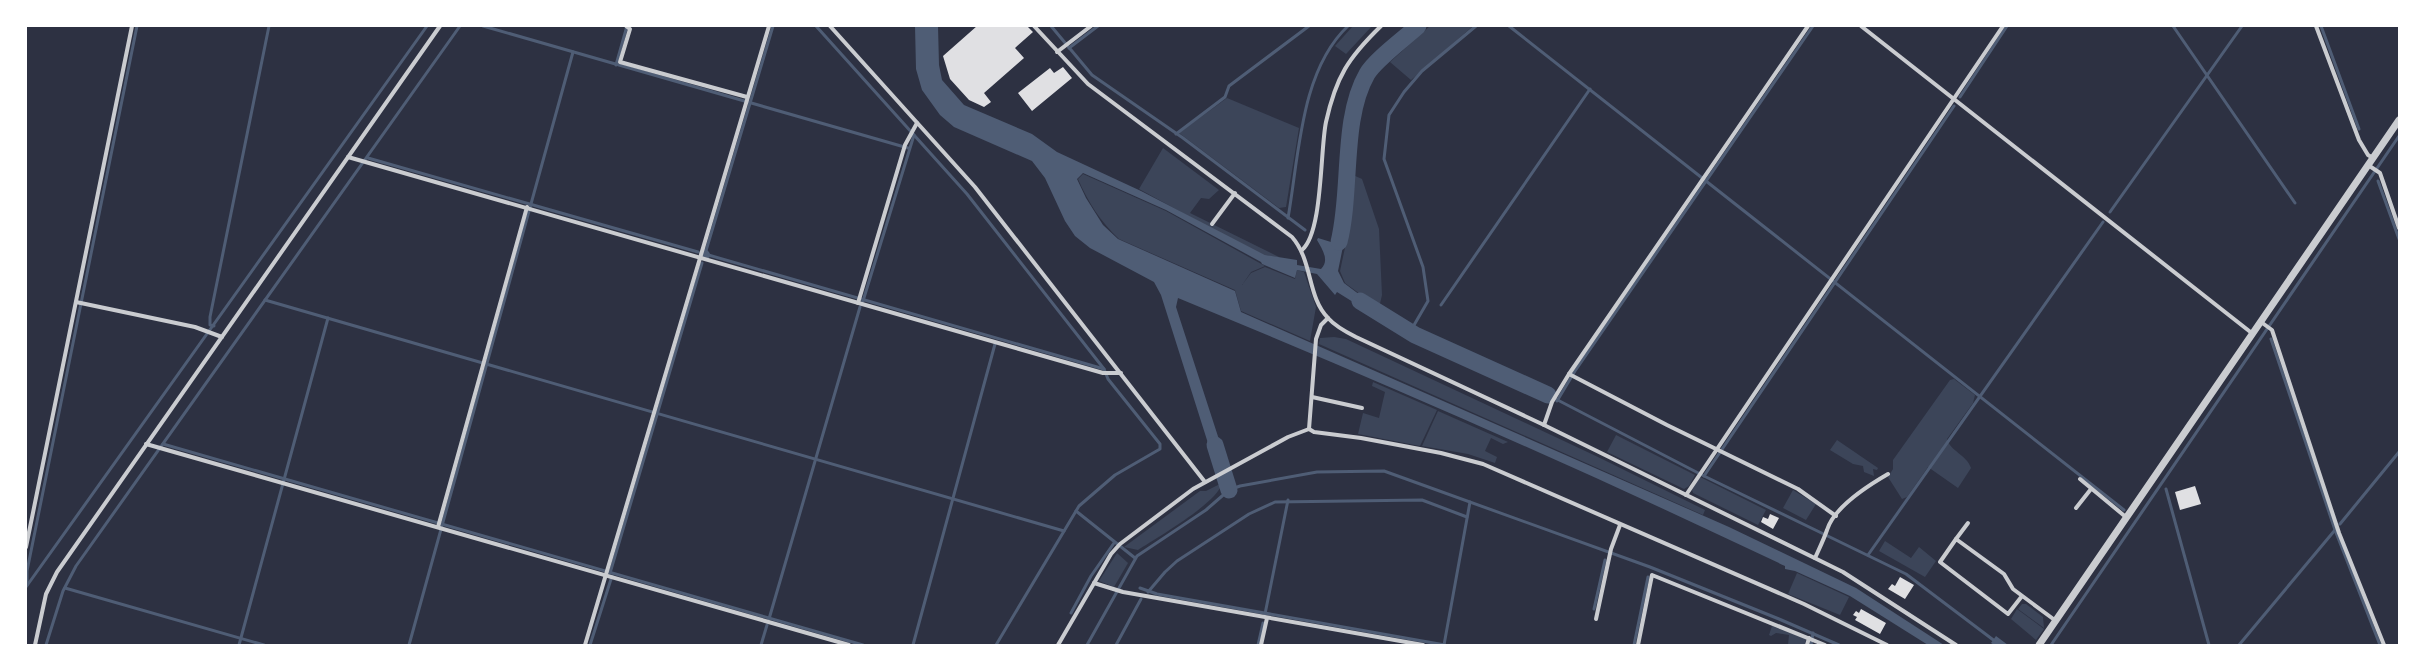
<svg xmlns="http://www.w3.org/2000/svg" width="2425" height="671" font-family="'PT Sans Narrow',sans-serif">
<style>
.green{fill:#3c4559}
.water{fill:#4f5d75}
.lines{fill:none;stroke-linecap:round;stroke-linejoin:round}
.stream{stroke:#4f5d75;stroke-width:3}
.canal{stroke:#4f5d75;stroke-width:10}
.river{stroke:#4f5d75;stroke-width:17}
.building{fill:#e0e0e3}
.minor{stroke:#caccd0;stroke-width:4}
.tertiary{stroke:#caccd0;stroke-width:7}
</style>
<rect width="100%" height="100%" fill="#2d3142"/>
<!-- green -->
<g class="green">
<path d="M 1353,26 L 1372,26 L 1346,54 L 1335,46 Z"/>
<path d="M 1430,26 L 1473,26 L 1411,80 L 1390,62 Z"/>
<path d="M 1227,98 L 1299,128 L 1286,207 L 1279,208 L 1179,133 Z"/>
<path d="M 1163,148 L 1219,190 L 1209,199 L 1201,198 L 1190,213 L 1281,258 L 1265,255 L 1216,231 L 1139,189 Z"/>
<path d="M 1083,174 L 1166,211 L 1265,266 L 1251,272 L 1242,285 L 1251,273 L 1265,267 L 1295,279 L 1297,270 L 1304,272 L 1316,307 L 1310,341 L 1241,311 L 1235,290 L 1119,239 C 1100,221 1088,202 1078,179 Z"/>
<path d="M 1353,175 L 1362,179 L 1379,229 L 1382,295 L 1379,308 L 1345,283 L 1340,271 L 1349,229 Z"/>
<path d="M 1334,337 L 1346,339 L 1598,457 L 1705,510 L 1703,515 L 1319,344 L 1320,338 Z"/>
<path d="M 1954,379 L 1975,395 L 1973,403 L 1947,439 C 1950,451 1967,455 1971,468 L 1958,488 L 1928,467 L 1907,497 L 1902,499 L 1888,477 L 1893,469 L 1893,460 L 1950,380 Z"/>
<path d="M 1373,382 L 1437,410 L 1420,446 L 1358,434 L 1363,413 L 1379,418 L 1385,392 L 1372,386 Z"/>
<path d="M 1438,411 L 1508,442 L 1503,444 L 1491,438 L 1485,451 L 1497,457 L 1495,463 L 1468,454 L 1422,446 Z"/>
<path d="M 1616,435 L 1695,475 L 1689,486 L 1684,489 L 1607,452 Z"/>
<path d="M 1837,440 L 1878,468 L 1877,470 L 1873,469 L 1874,476 L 1864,472 L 1863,466 L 1853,464 L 1830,450 Z"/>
<path d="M 1700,477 L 1766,510 L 1758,525 L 1693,493 L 1692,490 Z"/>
<path d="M 1222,483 C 1219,502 1155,539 1138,550 L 1124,547 L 1200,491 L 1206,491 Z"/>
<path d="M 1793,490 L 1816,504 L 1806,520 L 1783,508 Z"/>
<path d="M 1885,541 L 1911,558 L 1919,547 L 1936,561 L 1925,577 L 1879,551 Z"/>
<path d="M 1117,553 L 1128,563 L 1114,587 L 1099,581 Z"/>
<path d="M 1797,573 L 1849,597 L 1840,615 L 1788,594 Z"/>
<path d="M 2022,604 L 2026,604 L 2043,617 L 2044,628 L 2018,609 Z"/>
<path d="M 2017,609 L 2044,629 L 2036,640 L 2011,619 Z"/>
<path d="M 1772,626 L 1806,639 L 1805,645 L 1788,645 L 1789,635 L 1776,633 L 1771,636 L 1769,635 Z"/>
</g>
<!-- water -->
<g class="water">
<path d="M 915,26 L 938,26 L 939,65 L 942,80 L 964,105 L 1032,134 L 1057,152 L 1141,191 L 1265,255 L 1297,260 L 1297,265 L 1321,269 C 1330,260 1322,249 1317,240 L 1318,238 L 1331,242 L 1342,220 L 1348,222 L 1338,271 L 1344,283 L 1380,310 L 1377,317 L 1337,292 L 1335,295 L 1317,274 L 1297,270 L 1295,278 L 1262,264 L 1261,262 L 1166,210 L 1083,173 L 1077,179 L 1086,198 L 1103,225 L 1118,239 L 1235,291 L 1241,312 L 1729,527 L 1856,588 L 1944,645 L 1928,645 L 1850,596 L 1795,571 L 1785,569 L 1785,566 C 1586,471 1382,382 1178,298 L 1176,307 L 1225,458 L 1225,465 L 1218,467 L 1213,459 L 1161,295 L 1154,282 L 1090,248 L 1075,236 L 1065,221 L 1045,178 L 1032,161 L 954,127 L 940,115 L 922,90 L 916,69 Z"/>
<path d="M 1996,636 L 2008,645 L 1994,645 L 1991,643 Z"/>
</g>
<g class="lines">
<!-- stream -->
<g class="stream">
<path d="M 483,26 L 908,148"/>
<path d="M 773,26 L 705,254 L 1104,369"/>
<path d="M 816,26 L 967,194 L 1104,369 L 1108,379 L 1160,444 L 1160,449 L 1115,475 L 1079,506 L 996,645"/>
<path d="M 1051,26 L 1092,75 L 1183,138 L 1305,230"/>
<path d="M 1509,26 L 2124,510"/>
<path d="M 2173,26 L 2295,203"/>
<path d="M 2321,26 L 2359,129"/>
<path d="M 1069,48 L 1098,26"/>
<path d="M 616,65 L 627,26"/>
<path d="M 1960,97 L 2007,26"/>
<path d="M 1176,134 L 1225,97 L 1229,86 L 1309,26"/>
<path d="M 368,158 L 698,252"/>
<path d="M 2378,181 L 2399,239"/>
<path d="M 2110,212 L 2242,26"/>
<path d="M 1288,218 C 1299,157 1300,71 1348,26"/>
<path d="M 265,300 L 1064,531"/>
<path d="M 863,301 L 914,135"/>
<path d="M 1441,305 L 1590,89"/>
<path d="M 214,326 L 210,325 L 210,317 L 269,26"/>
<path d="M 1410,332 L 1428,301 L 1423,267 L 1384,159 L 1389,115 L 1404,92 L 1422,71 L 1476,26"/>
<path d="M 2271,339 L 2335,530 L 2380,645"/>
<path d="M 1548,395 L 1704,476 L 1906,574 L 2000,645"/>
<path d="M 1557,401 L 1575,371 L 1813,26"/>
<path d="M 163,444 L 863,645"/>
<path d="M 1704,476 L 1954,106"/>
<path d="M 2166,489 L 2209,645"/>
<path d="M 1076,511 L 1135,558"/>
<path d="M 2340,524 L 2399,452"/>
<path d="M 1868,555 L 2103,222"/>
<path d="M 610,573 L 702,263"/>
<path d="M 27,585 L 27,571 L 137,26"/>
<path d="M 26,587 L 427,26"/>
<path d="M 65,588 L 264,645"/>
<path d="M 1140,588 L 1157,594 L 1445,645"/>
<path d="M 1148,592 L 1165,572 L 1177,561 L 1249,514 L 1275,502 L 1422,500 L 1467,517"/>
<path d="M 1594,609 L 1605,560"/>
<path d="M 1071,613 L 1091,576 L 1114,543"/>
<path d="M 1265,614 L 1288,500"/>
<path d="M 769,619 L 860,307"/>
<path d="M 46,645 L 63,591 L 76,566 L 460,26"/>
<path d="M 239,645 L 328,318"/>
<path d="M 409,645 L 573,52"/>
<path d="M 590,645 L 612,576"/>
<path d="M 761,645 L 767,625"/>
<path d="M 913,645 L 995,344"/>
<path d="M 1087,645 L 1137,556 L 1206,510 L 1229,490 L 1240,486 L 1317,472 L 1384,471 L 1650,567 L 1779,619 L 1839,645"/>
<path d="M 1116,645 L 1141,599"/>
<path d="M 1258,645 L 1263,623"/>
<path d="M 1444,645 L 1470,502"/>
<path d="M 1634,645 L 1648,577"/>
<path d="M 1811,645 L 1813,633"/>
<path d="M 2051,645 L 2399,136"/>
<path d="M 2239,645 L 2335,530"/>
</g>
<!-- canal -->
<path class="canal" d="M 704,254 L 705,255"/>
<!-- river -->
<g class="river">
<path d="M 1339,242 C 1352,191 1341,119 1367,74 C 1375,60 1405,38 1418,26"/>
<path d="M 1360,301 L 1415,335 L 1548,395"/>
<path d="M 1215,445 L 1229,490"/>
</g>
</g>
<!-- building -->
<g class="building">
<path d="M 977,26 L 1027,26 L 1033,32 L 1015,48 L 1024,58 L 984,93 L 991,102 L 984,107 L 969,100 L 950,79 L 943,56 Z"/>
<path d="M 1063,67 L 1072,78 L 1032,111 L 1018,93 L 1050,68 L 1054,73 Z"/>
<path d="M 2195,486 L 2201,504 L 2180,510 L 2175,492 Z"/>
<path d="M 1770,514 L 1779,518 L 1773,529 L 1761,522 L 1763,517 L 1768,519 Z"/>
<path d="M 1900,577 L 1914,585 L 1905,599 L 1888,589 L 1892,584 L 1895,586 Z"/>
<path d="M 1861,609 L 1886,623 L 1880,634 L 1855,620 L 1857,617 L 1853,615 L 1856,611 L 1859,613 Z"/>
</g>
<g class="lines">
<!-- minor -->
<g class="minor">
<path d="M 626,26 L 630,29 L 620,62 L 747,97"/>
<path d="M 830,26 L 975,187 L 1205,482"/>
<path d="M 1034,26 L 1088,84 L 1292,237 C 1313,261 1307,297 1328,318 C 1335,326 1346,332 1356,337 L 1544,425 L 1843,572 L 1956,645"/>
<path d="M 1861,26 L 2253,334"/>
<path d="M 2316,26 L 2359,140 L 2368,155 L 2373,158"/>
<path d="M 1057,52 L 1091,26"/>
<path d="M 348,157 L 1103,373 L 1121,373"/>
<path d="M 2368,165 L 2380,173 L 2399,228"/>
<path d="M 1212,224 L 1235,193"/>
<path d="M 1302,250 C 1323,232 1320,150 1326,122 C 1336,77 1348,58 1381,26"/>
<path d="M 76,302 L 195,327 L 222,337"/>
<path d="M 858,303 L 905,145 L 917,123"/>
<path d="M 2261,322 L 2272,330 L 2339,533 L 2384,645"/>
<path d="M 1569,374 L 1667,425 L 1798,489 L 1836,516"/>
<path d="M 1312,397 L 1362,408"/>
<path d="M 1544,425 L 1552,402 L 1569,374 L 1808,26"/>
<path d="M 1309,429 L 1314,432 L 1361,438 L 1441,453 L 1483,464 L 1804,604 L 1887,645"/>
<path d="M 146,444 L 849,645"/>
<path d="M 2080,479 L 2127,518"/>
<path d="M 1686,495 L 2003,26"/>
<path d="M 2076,508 L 2091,489"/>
<path d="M 438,527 L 527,207"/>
<path d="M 1956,539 L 1968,523"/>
<path d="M 26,547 L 132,26"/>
<path d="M 1815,558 C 1819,549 1824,539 1827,530 C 1834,507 1869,485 1888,474"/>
<path d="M 1094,583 L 1123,592 L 1423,645"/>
<path d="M 2022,596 L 2008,614 L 1940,562 L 1956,539 L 2004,574 L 2013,589 L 2056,621"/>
<path d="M 1596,619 L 1611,549 L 1620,525"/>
<path d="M 35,645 L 46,594 L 57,572 L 440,26"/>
<path d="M 585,645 L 769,26"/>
<path d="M 1058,645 L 1111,554 L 1120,544 L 1193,489 L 1288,437 L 1309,429 L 1316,339 L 1321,325 L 1328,318"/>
<path d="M 1261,645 L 1267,618"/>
<path d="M 1638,645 L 1652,575 L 1825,645"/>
<path d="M 1807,645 L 1809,638"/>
</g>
<!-- tertiary -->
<path class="tertiary" d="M 2039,645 L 2399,120"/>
</g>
<!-- border -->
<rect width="2425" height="671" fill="none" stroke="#ffffff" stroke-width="54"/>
</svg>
